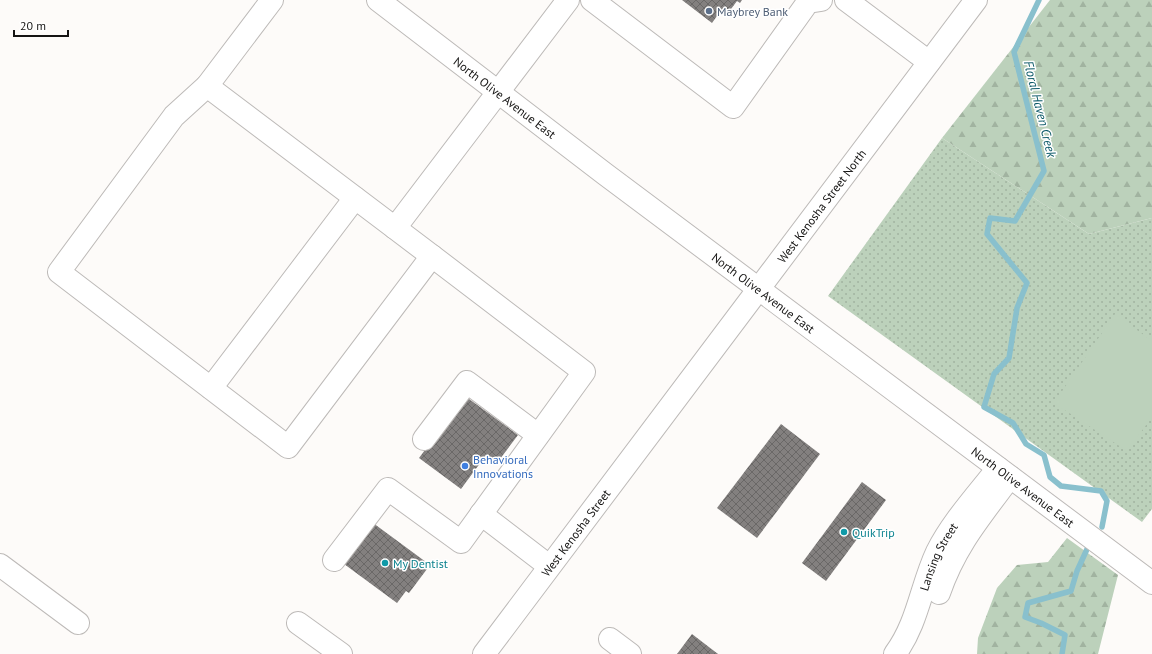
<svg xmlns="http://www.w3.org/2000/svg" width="1152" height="654" font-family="'PT Sans',sans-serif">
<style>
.grass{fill:url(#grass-dots)}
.forest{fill:url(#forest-firs)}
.green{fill:#bcd1bb}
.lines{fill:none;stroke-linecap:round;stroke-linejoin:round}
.stream{stroke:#89c0cd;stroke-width:5.5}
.building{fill:url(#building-cross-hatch)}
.minor-casing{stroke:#bdbab8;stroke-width:24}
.major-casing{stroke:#bdbab8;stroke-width:24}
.minor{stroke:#fff;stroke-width:22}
.major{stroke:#fff;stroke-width:22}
.service-dot{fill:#5c6f8a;stroke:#fff;stroke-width:1.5}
.shop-dot{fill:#3f7fe0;stroke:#fff;stroke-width:1.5}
.culture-dot{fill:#0f9aa8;stroke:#fff;stroke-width:1.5}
.labels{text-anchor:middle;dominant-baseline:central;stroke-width:3;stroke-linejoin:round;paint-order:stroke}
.service-label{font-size:12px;fill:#4e5e75;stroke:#fff;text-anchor:start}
.street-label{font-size:12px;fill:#151413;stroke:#fff}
.shop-label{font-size:12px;fill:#366cbe;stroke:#fff;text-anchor:start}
.culture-label{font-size:12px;fill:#0d838f;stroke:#fff;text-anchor:start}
.water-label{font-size:13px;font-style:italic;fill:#0d5a69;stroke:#fff}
</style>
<defs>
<pattern id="grass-dots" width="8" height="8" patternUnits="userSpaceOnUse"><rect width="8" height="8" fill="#bcd1bb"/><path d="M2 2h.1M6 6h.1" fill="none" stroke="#a1b3a0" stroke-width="1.8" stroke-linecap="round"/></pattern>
<pattern id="forest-firs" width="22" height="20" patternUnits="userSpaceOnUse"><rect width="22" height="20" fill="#bcd1bb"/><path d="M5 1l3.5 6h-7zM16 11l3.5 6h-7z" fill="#a1b3a0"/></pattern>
<pattern id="building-cross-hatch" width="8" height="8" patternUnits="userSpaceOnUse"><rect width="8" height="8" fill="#83807f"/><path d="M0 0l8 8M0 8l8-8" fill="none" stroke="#6a6867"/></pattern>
</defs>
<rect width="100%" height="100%" fill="#fdfbf9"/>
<!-- grass -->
<path class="grass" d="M 942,138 L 1089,234 L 1152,218 L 1152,509 L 1142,522 L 828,296 Z"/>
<!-- forest -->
<g class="forest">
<path d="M 1050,0 L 1152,0 L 1152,218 L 1089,234 L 942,138 Z"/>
<path d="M 1067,538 L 1118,575 L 1098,654 L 977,654 L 978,638 L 997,588 L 1017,565 L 1048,562 Z"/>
</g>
<!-- green -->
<path class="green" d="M 1115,314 L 1152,341 L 1152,417 L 1127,451 L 1054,403 Z"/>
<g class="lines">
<!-- stream -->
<g class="stream">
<path d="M 1039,0 L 1014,52 L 1044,171 L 1015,221 L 990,218 L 987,234 L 1027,283 L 1017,308 L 1009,358 L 994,374 L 984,407 L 1013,423 L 1026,444 L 1044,455 L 1050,477 L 1061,486 L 1101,491 L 1107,501 L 1102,527"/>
<path d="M 1062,654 L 1065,635 L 1041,623 L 1025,617 L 1028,603 L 1071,591 L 1077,571 L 1088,547"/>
</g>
</g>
<!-- building -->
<g class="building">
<path d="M 682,0 L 742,0 L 740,3 L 737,1 L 728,13 L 722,9 L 712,23 Z"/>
<path d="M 465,396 L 518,435 L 497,463 L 486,455 L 461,489 L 419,458 Z"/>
<path d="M 781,424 L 820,454 L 757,538 L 717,508 Z"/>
<path d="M 862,482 L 886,500 L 826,581 L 802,563 Z"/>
<path d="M 369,520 L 430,565 L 409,593 L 406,591 L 397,603 L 340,561 Z"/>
<path d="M 692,634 L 718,654 L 677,654 Z"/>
</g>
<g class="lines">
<!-- minor casing -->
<g class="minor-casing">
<g id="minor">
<path d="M 272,0 L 207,86 L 395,228 L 568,0"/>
<path id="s1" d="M 378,0 L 605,174 L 1152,583"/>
<path d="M 592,0 L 733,107 L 808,2 L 821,0"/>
<path d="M 846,0 L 929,62"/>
<path d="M 207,86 L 174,116 L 59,272 L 288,447 L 432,256 L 584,372 L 461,542 L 388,489 L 334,560"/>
<path d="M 395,228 L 432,256"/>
<path d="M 211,388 L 355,198"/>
<path d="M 424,439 L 467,382 L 538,435"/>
<path d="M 481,514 L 549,566"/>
<path d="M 0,565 L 78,623"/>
<path d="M 939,593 C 955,546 981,516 1010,477"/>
<path d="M 298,623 L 341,654"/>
<path d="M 610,639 L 630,654"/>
<path id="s2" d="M 895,654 C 918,623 921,586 937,552 C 952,522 977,495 998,468"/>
</g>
</g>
<!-- major casing -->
<g class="major-casing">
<g id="major">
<path id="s3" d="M 484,654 L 976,0"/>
</g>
</g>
<!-- minor -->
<use href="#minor" class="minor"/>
<!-- major -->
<use href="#major" class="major"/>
</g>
<!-- markers -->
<circle class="service-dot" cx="709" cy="11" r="4"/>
<circle class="shop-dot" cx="465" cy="466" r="4"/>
<g class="culture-dot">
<circle cx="844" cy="532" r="4"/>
<circle cx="385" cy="563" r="4"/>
</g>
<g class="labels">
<!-- service labels -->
<g class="service-label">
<text x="717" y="11">Maybrey Bank</text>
</g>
<!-- street labels -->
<g class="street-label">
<text stroke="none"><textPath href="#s1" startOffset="160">North Olive Avenue East</textPath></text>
<text stroke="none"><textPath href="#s3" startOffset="561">West Kenosha Street North</textPath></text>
<text stroke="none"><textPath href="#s1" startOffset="484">North Olive Avenue East</textPath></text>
<text stroke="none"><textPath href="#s1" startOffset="808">North Olive Avenue East</textPath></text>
<text stroke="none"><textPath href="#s3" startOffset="152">West Kenosha Street</textPath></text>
<text stroke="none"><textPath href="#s2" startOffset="107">Lansing Street</textPath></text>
</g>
<!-- shop labels -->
<g class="shop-label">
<text x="473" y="459">Behavioral<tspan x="473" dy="14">Innovations</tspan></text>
</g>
<!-- culture labels -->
<g class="culture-label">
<text x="852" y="532">QuikTrip</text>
<text x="393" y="563">My Dentist</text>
</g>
<!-- water labels -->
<g class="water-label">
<text transform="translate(1040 109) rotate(76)">Floral Haven Creek</text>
</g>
</g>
<!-- scale -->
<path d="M14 30v6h54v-6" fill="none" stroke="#151413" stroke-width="2"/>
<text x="20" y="30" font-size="12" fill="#151413" stroke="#ffffff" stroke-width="3" paint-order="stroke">20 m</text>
</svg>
